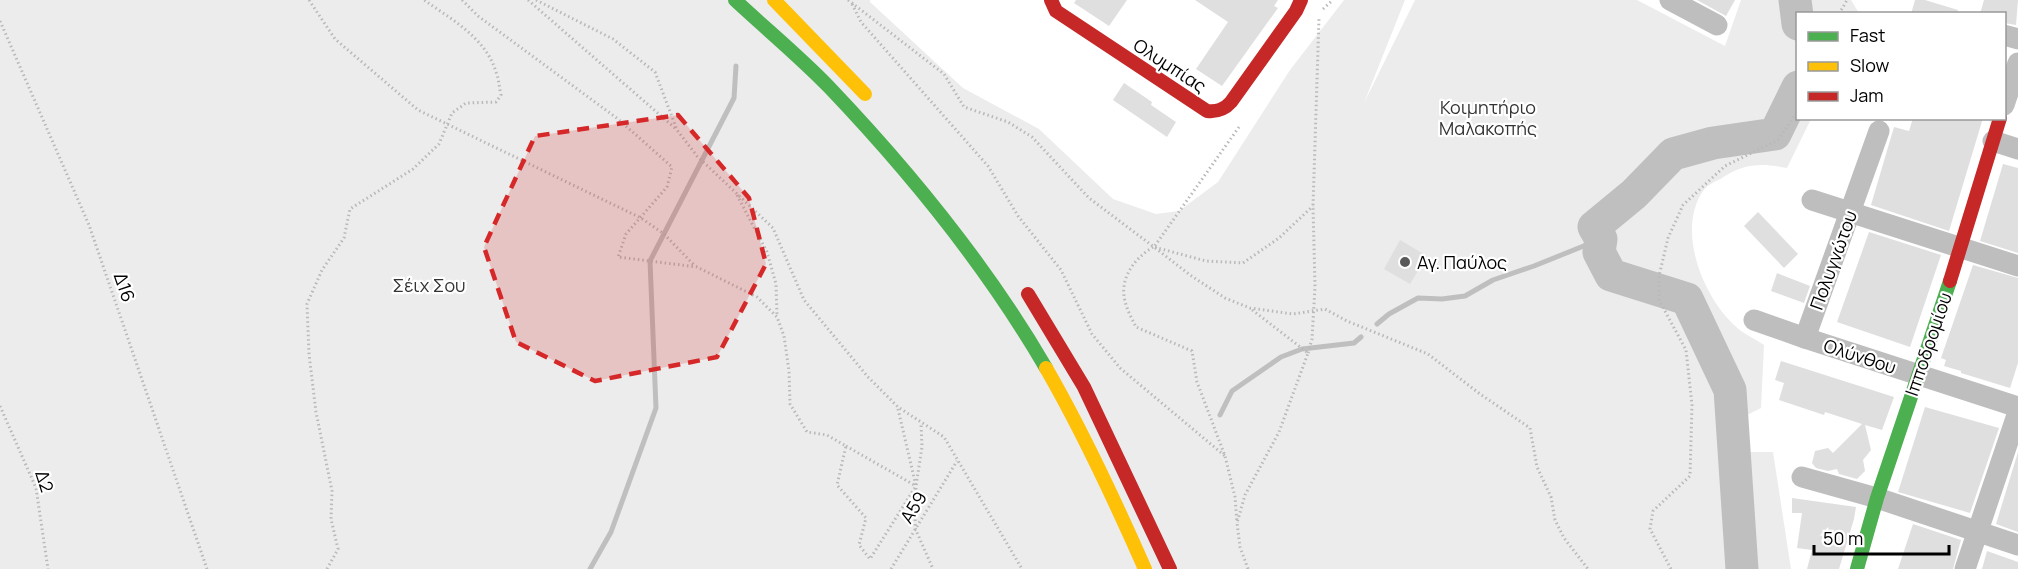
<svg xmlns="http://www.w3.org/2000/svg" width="2018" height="569" font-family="Manrope,sans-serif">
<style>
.green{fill:#ececec}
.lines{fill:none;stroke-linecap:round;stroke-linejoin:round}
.stream{stroke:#bfbfbf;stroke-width:5}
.river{stroke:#bfbfbf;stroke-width:33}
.building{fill:#dfdfdf}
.path{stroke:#b9b9b9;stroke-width:3;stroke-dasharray:1.5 3;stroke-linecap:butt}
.street{stroke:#bebebe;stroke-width:21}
.fast{stroke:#4caf50;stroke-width:14}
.slow{stroke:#ffc107;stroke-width:14}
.jam{stroke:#c62828;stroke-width:14}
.marked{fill:#d62828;fill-opacity:0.2;stroke:#d62828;stroke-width:4.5;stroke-dasharray:12 8;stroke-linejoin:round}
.poi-dot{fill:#595959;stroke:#fff;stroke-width:2}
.labels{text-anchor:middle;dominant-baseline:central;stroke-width:4.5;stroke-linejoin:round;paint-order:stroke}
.street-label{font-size:18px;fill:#000;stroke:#fff}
.park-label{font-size:18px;fill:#333;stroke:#fff}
.poi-label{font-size:18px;fill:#000;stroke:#fff;text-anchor:start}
</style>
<rect width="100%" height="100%" fill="#fff"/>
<!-- green -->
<path class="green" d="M 0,0 L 870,0 L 870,2 L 963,88 L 1039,129 L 1113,199 L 1156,214 L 1179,211 L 1218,182 L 1290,70 L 1344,0 L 1405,0 L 1364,103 L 1415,0 L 1637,0 L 1725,46 L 1741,0 L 1851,0 L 1859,13 L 1798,14 L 1798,118 L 1811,119 L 1787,168 C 1762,163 1744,163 1722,178 C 1716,181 1707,185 1703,191 C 1675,232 1705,303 1741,331 C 1748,336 1757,340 1764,345 L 1761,408 L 1743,417 L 1726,452 L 1773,452 L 1791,569 L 0,569 Z"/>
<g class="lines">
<!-- stream -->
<g class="stream">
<path d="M 1377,324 L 1389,314 L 1418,298 L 1442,299 L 1465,296 L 1493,280 L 1534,266 L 1601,239"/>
<path d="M 1220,415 L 1232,391 L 1281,357 L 1302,349 L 1354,343 L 1361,337"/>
<path d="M 590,569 L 611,532 L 656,408 L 650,261 L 734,98 L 736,66"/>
</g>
<!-- river -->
<g class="river">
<path d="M 1795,0 L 1798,24"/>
<path d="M 1742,569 L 1730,390 L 1687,299 L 1611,275 L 1599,252 L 1601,239 L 1594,227 L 1634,194 L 1673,154 L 1713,143 L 1775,134 L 1798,87"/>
</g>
</g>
<!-- building -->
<g class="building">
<path d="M 1076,0 L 1127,0 L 1109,26 L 1074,3 Z"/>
<path d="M 1195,0 L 1278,0 L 1274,6 L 1278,8 L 1222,86 L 1196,69 L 1228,22 Z"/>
<path d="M 1697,0 L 1735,0 L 1726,16 Z"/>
<path d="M 1915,0 L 1925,0 L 1958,10 L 1957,14 L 1911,14 Z"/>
<path d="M 1984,0 L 2018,0 L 2016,25 L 2004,23 L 2004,14 L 1980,14 Z"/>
<path d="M 1124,83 L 1152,102 L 1151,105 L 1176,122 L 1167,137 L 1113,100 Z"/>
<path d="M 1913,118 L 1983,118 L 1949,231 L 1871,205 L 1894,127 L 1909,131 Z"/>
<path d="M 2003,164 L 2018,168 L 2018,253 L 1980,241 Z"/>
<path d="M 1758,212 L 1798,254 L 1784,268 L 1744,226 Z"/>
<path d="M 1869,232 L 1941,255 L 1910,347 L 1837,322 Z"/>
<path d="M 1400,240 L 1427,256 L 1410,284 L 1384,269 Z"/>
<path d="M 1973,265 L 2018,278 L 2018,363 L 2010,388 L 1961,373 L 1961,371 L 1944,366 L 1946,360 L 1941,358 Z"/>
<path d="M 1777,273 L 1810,286 L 1804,303 L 1771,291 Z"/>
<path d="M 1781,361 L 1894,397 L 1882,430 L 1865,425 L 1871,450 L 1863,460 L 1865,471 L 1857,479 L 1839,474 L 1837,469 L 1828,471 L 1816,468 L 1812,463 L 1815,451 L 1828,448 L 1833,453 L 1862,424 L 1825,412 L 1824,415 L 1779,400 L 1784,383 L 1775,380 Z"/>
<path d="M 1925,407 L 1999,428 L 1970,513 L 1898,492 Z"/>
<path d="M 2018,452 L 2018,532 L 1996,524 Z"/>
<path d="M 1792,498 L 1856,507 L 1854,519 L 1839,569 L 1807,569 L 1812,550 L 1797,548 L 1802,513 L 1792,513 Z"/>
<path d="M 1913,524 L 1961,540 L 1953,569 L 1898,569 Z"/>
<path d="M 1987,551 L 2018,562 L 2018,569 L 1982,569 Z"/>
</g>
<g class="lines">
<!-- path -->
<g class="path">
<path d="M 309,0 L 335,39 L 418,110 L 641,218 L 664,234 L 695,266"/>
<path d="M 462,0 L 478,16 L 618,119 L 672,167 L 667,187 L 626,234 L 618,257 L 697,267 L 757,297 L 777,317 L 784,336 L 789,371 L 790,404 L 807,432 L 827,435 L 846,446 L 837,485 L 866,518 L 859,545 L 870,559 L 916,486 L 922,447 L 921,424"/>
<path d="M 528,0 L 676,129"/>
<path d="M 536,0 L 613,39 L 655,72 L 677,130 L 697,156 L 773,228 L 804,300 L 868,377 L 898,407 L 944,437 L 1022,569"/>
<path d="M 848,0 L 944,74 L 964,107 L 1008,122 L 1032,137 L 1089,198 L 1154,247 L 1206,261 L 1243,263 L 1279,238 L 1313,206"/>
<path d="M 852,4 L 861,22 L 988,166 L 1018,216 L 1061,270 L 1092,334 L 1120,368 L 1225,456"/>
<path d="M 1323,9 L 1333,0"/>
<path d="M 1839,14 L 1847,0"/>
<path d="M 0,21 L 89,225 L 207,569"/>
<path d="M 1239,127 L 1154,247 L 1190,275 L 1225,298 L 1250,308 L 1293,314 L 1325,309 L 1347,321 L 1428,354 L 1480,394 L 1530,428 L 1537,467 L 1551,497 L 1555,520 L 1564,538 L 1588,569"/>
<path d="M 737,195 L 767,252 L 776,284 L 777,315"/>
<path d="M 1153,247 C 1135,258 1119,278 1125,301 C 1127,310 1132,319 1136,327 L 1192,351 L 1197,382 L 1225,456 L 1235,497 L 1237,523"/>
<path d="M 1308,353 L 1312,339 L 1315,287 L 1313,206 L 1319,18"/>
<path d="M 0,406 L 36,488 L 48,569"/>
<path d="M 898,409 L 916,486 L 915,528 L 933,569"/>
<path d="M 846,446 L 916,486"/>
<path d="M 327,569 L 338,549 L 331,519 L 332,491 L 316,412 L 309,354 L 307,304 L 322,270 L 344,238 L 350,209 L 413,169 L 439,144 L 452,113 L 466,103 L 496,102 L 501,95 C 499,87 499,79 496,72 C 486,38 451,19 424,0"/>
<path d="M 891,569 L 957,461"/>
<path d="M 1248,569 L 1240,547 L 1237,523 L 1245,495 L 1279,432 L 1308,353 L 1251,309"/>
<path d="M 1671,569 L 1650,529 L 1653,511 L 1690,476 L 1692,405 L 1686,350 L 1659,300 L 1659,276 L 1668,238 L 1683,205 L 1725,166 L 1778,140 L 1798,111"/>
</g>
<!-- street -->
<g class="street">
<path d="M 1670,0 L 1717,25"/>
<path d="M 2004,35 L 2018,39"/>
<path d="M 2004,105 L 2018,63"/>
<path d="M 1993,141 L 2018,149"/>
<path d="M 1812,200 L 2018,266"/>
<path d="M 1754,320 L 1805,338 L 1879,131"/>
<path d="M 1805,338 L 2018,407"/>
<path d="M 1802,477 L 1877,498 L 2018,545"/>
<path d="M 1965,569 L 2018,412"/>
</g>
<!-- fast -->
<g class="fast">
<path d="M 735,0 C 766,29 799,56 829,87 C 911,173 986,265 1046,368"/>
<path d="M 1857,569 L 1877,498 L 1950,281"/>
</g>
<!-- slow -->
<g class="slow">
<path d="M 774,0 L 865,94"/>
<path d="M 1046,368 C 1083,432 1115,501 1145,569"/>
</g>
<!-- jam -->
<g class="jam">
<path d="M 1051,0 L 1056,11 L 1207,111 C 1217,112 1224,110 1231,102 L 1296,11 L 1301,0"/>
<path d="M 1950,281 L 2000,118"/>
<path d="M 1028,294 L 1084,387 L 1170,569"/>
</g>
</g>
<!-- marked area -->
<path class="marked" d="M 678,115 L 749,198 L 766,264 L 717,357 L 595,381 L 516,342 L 484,247 L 535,136 Z"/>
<!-- markers -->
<circle class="poi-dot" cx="1405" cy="262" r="6"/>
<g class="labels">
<!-- street labels -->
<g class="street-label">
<text transform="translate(1170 65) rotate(33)">Ολυμπίας</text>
<text transform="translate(1833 260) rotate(-70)">Πολυγνώτου</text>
<text transform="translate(125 287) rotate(71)">Δ16</text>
<text transform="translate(1928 344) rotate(-71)">Ιπποδρομίου</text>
<text transform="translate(1860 356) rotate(18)">Ολύνθου</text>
<text transform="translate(45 481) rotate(72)">Δ2</text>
<text transform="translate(913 507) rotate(-58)">Α59</text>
</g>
<!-- park labels -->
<g class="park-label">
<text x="1488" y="107">Κοιμητήριο<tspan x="1488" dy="21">Μαλακοπής</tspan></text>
<text x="429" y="285">Σέιχ Σου</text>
</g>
<!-- poi labels -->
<g class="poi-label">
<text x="1417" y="262">Αγ. Παύλος</text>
</g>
</g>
<!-- legend -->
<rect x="1796" y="12" width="210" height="108" fill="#ffffff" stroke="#999999" stroke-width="1.5"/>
<rect x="1808" y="32" width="30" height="9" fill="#4caf50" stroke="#999999" stroke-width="1.5"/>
<text x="1850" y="42" font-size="18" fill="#000000">Fast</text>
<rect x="1808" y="62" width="30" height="9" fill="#ffc107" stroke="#999999" stroke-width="1.5"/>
<text x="1850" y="72" font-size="18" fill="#000000">Slow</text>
<rect x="1808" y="92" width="30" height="9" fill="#c62828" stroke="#999999" stroke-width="1.5"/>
<text x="1850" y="102" font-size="18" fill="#000000">Jam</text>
<!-- scale -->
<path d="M1814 545v9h135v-9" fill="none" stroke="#000000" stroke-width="3"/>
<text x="1823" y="545" font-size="18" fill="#000000" stroke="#ffffff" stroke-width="4.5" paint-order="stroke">50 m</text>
</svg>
